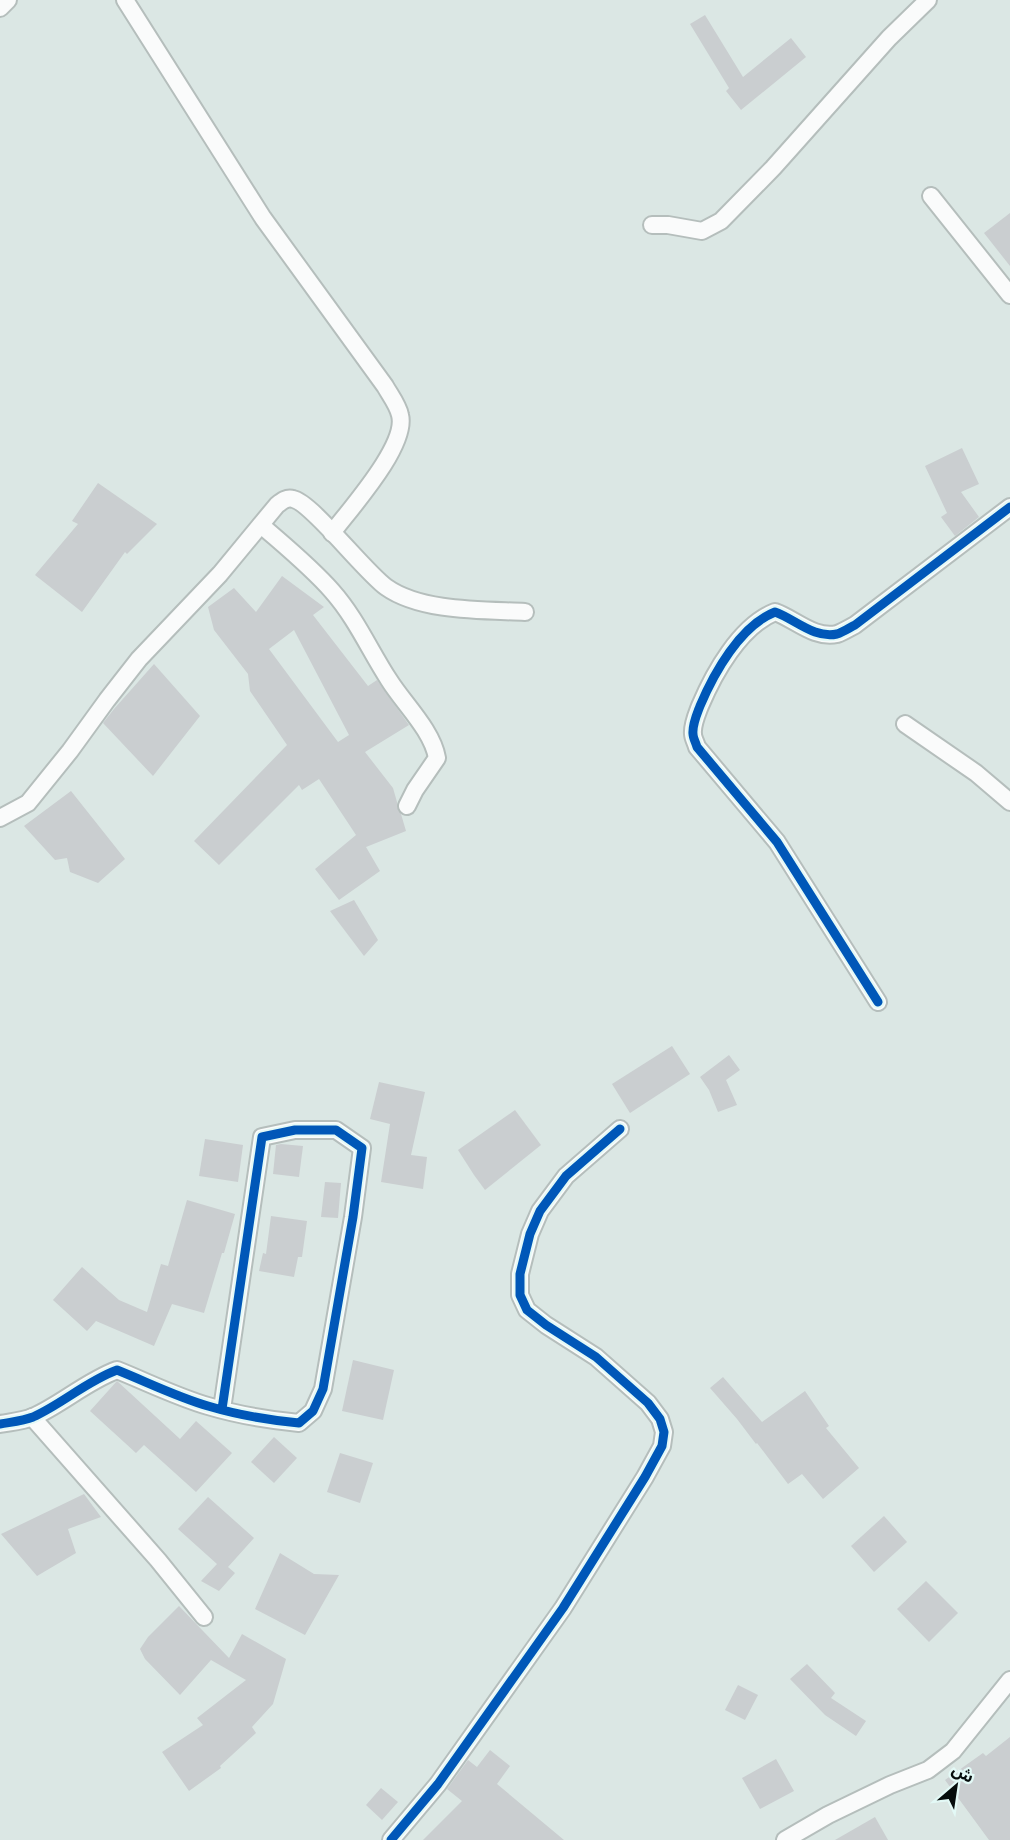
<svg xmlns="http://www.w3.org/2000/svg" width="1010" height="1840" font-family="Arial,'Noto Sans Arabic',sans-serif">
<style>
.building{fill:#caced0;fill-rule:evenodd}
.lines{fill:none;stroke-linecap:round;stroke-linejoin:round}
.street-casing{stroke:#b5bebc;stroke-width:20}
.street{stroke:#fafbfb;stroke-width:16}
.cycleway-casing{stroke:#e3f9f6;stroke-width:13}
.cycleway{stroke:#0057b8;stroke-width:9}
</style>
<rect width="100%" height="100%" fill="#dbe7e4"/>
<!-- building -->
<g class="building">
<path d="M 705,15 L 743,77 L 791,38 L 806,57 L 741,110 L 726,91 L 729,88 L 690,24 Z"/>
<path d="M 1010,213 L 1010,266 L 984,233 Z"/>
<path d="M 962,448 L 979,484 L 961,492 L 979,517 L 955,536 L 941,517 L 947,513 L 925,466 Z"/>
<path d="M 98,483 L 157,524 L 127,554 L 125,552 L 82,612 L 35,575 L 78,524 L 72,521 Z"/>
<path d="M 282,576 L 324,607 L 313,615 L 368,686 L 377,680 L 409,725 L 365,752 L 393,788 L 397,802 L 397,807 L 401,814 L 406,831 L 366,847 L 380,871 L 339,900 L 315,869 L 356,835 L 319,779 L 302,790 L 299,785 L 219,865 L 194,841 L 287,745 L 250,691 L 248,674 L 214,630 L 208,607 L 234,588 L 256,612 ZM 294,630 L 349,735 L 338,742 L 269,649 Z"/>
<path d="M 154,664 L 200,716 L 153,776 L 103,723 L 114,709 Z"/>
<path d="M 71,791 L 125,859 L 98,883 L 70,872 L 67,858 L 55,860 L 24,826 Z"/>
<path d="M 354,900 L 378,940 L 364,956 L 330,911 Z"/>
<path d="M 672,1046 L 690,1074 L 630,1113 L 612,1084 Z"/>
<path d="M 729,1055 L 740,1070 L 726,1080 L 737,1105 L 718,1112 L 709,1090 L 700,1077 Z"/>
<path d="M 379,1082 L 425,1092 L 411,1155 L 427,1157 L 423,1189 L 381,1182 L 390,1124 L 370,1119 Z"/>
<path d="M 515,1110 L 541,1145 L 485,1190 L 474,1175 L 458,1150 Z"/>
<path d="M 205,1139 L 243,1145 L 238,1182 L 199,1176 Z"/>
<path d="M 281,1144 L 303,1146 L 299,1177 L 273,1174 L 276,1145 Z"/>
<path d="M 325,1182 L 341,1183 L 338,1218 L 321,1217 Z"/>
<path d="M 187,1200 L 235,1214 L 224,1253 L 222,1253 L 204,1313 L 172,1304 L 154,1346 L 96,1321 L 87,1331 L 53,1300 L 82,1267 L 119,1300 L 147,1312 L 161,1264 L 168,1266 Z"/>
<path d="M 271,1216 L 307,1221 L 302,1257 L 298,1257 L 294,1277 L 259,1271 L 263,1253 L 266,1254 Z"/>
<path d="M 353,1360 L 394,1370 L 383,1420 L 342,1411 Z"/>
<path d="M 723,1377 L 762,1422 L 805,1391 L 829,1426 L 826,1428 L 859,1468 L 823,1499 L 802,1474 L 788,1484 L 757,1443 L 756,1444 L 737,1419 L 710,1388 Z"/>
<path d="M 117,1381 L 180,1439 L 196,1421 L 232,1453 L 196,1492 L 144,1445 L 136,1453 L 90,1411 Z"/>
<path d="M 274,1437 L 297,1458 L 274,1483 L 251,1462 Z"/>
<path d="M 340,1453 L 373,1463 L 360,1503 L 327,1492 Z"/>
<path d="M 84,1494 L 101,1517 L 68,1529 L 76,1553 L 37,1576 L 1,1534 Z"/>
<path d="M 208,1497 L 254,1538 L 228,1567 L 235,1573 L 219,1591 L 201,1581 L 217,1564 L 178,1529 Z"/>
<path d="M 884,1516 L 907,1542 L 874,1572 L 851,1546 Z"/>
<path d="M 280,1553 L 314,1574 L 339,1575 L 305,1635 L 255,1609 Z"/>
<path d="M 926,1581 L 958,1613 L 929,1642 L 897,1609 Z"/>
<path d="M 179,1606 L 229,1658 L 242,1634 L 286,1659 L 273,1704 L 252,1727 L 256,1733 L 220,1766 L 221,1768 L 189,1791 L 162,1752 L 203,1725 L 197,1718 L 246,1680 L 211,1660 L 180,1695 L 145,1659 L 140,1649 L 148,1637 Z"/>
<path d="M 807,1664 L 835,1693 L 831,1698 L 866,1721 L 856,1736 L 825,1715 L 790,1679 Z"/>
<path d="M 738,1685 L 758,1695 L 745,1720 L 725,1710 Z"/>
<path d="M 1010,1737 L 1010,1840 L 989,1840 L 945,1780 L 983,1753 L 986,1756 Z"/>
<path d="M 490,1750 L 510,1766 L 497,1784 L 564,1840 L 423,1840 L 462,1801 L 447,1789 L 468,1760 L 477,1767 Z"/>
<path d="M 776,1759 L 794,1791 L 760,1809 L 742,1778 Z"/>
<path d="M 381,1788 L 398,1802 L 382,1820 L 366,1805 Z"/>
<path d="M 875,1817 L 888,1840 L 835,1840 Z"/>
</g>
<g class="lines">
<!-- street casing -->
<g class="street-casing">
<g id="street">
<path d="M 125,0 L 263,218 L 385,386 C 390,395 398,405 400,415 C 408,445 350,509 332,533"/>
<path d="M 0,8 L 8,0"/>
<path d="M 931,196 L 1010,295"/>
<path d="M 652,225 L 668,225 L 702,231 L 721,221 L 773,168 L 889,38 L 928,0"/>
<path d="M 261,525 C 285,546 311,567 332,591 C 356,618 370,651 389,680 C 404,704 432,730 437,758 L 415,790 L 407,806"/>
<path d="M 905,724 L 976,773 L 1010,802"/>
<path d="M 0,818 L 28,803 L 70,751 L 107,700 L 139,659 L 220,574 L 277,505 C 282,501 287,497 293,499 C 311,502 364,571 386,587 C 421,612 483,610 525,612"/>
<path d="M 878,1002 L 777,842 L 697,747 C 696,743 693,738 693,734 C 692,725 697,714 700,706 C 714,673 740,626 775,612 C 795,619 814,639 837,634 C 843,632 849,628 855,625 L 1010,507"/>
<path d="M 32,1417 L 158,1560 L 204,1617"/>
<path d="M 0,1424 C 11,1422 23,1421 33,1417 C 62,1404 87,1381 117,1370 C 147,1382 177,1397 208,1406 C 238,1415 268,1420 299,1423 L 313,1411 L 323,1389 L 353,1217 L 362,1148 L 336,1130 L 295,1130 L 262,1137 L 222,1409"/>
<path d="M 391,1840 L 438,1784 L 563,1608 L 645,1477 L 662,1446 L 664,1432 L 660,1419 L 648,1403 L 596,1357 L 546,1325 L 527,1310 L 520,1295 L 520,1274 L 530,1234 L 540,1211 L 566,1176 L 620,1129"/>
<path d="M 785,1840 L 828,1815 L 890,1785 L 928,1770 L 953,1751 L 1010,1680"/>
</g>
</g>
<!-- street -->
<use href="#street" class="street"/>
<!-- cycleway casing -->
<g class="cycleway-casing">
<g id="cycleway">
<path d="M 878,1002 L 777,842 L 697,747 C 696,743 693,738 693,734 C 692,725 697,714 700,706 C 714,673 740,626 775,612 C 795,619 814,639 837,634 C 843,632 849,628 855,625 L 1010,507"/>
<path d="M 0,1424 C 11,1422 23,1421 33,1417 C 62,1404 87,1381 117,1370 C 147,1382 177,1397 208,1406 C 238,1415 268,1420 299,1423 L 313,1411 L 323,1389 L 353,1217 L 362,1148 L 336,1130 L 295,1130 L 262,1137 L 222,1409"/>
<path d="M 391,1840 L 438,1784 L 563,1608 L 645,1477 L 662,1446 L 664,1432 L 660,1419 L 648,1403 L 596,1357 L 546,1325 L 527,1310 L 520,1295 L 520,1274 L 530,1234 L 540,1211 L 566,1176 L 620,1129"/>
</g>
</g>
<!-- cycleway -->
<use href="#cycleway" class="cycleway"/>
</g>
<!-- north arrow -->
<g transform="translate(956 1786) rotate(29)" stroke="#e3f9f6" stroke-width="4.5" paint-order="stroke">
<path d="M0-4.5L10 22L0 15L-10 22Z" fill="#060d0c"/>
<text y="-9" font-size="16" font-weight="bold" text-anchor="middle" fill="#060d0c">ش</text>
</g>
</svg>
